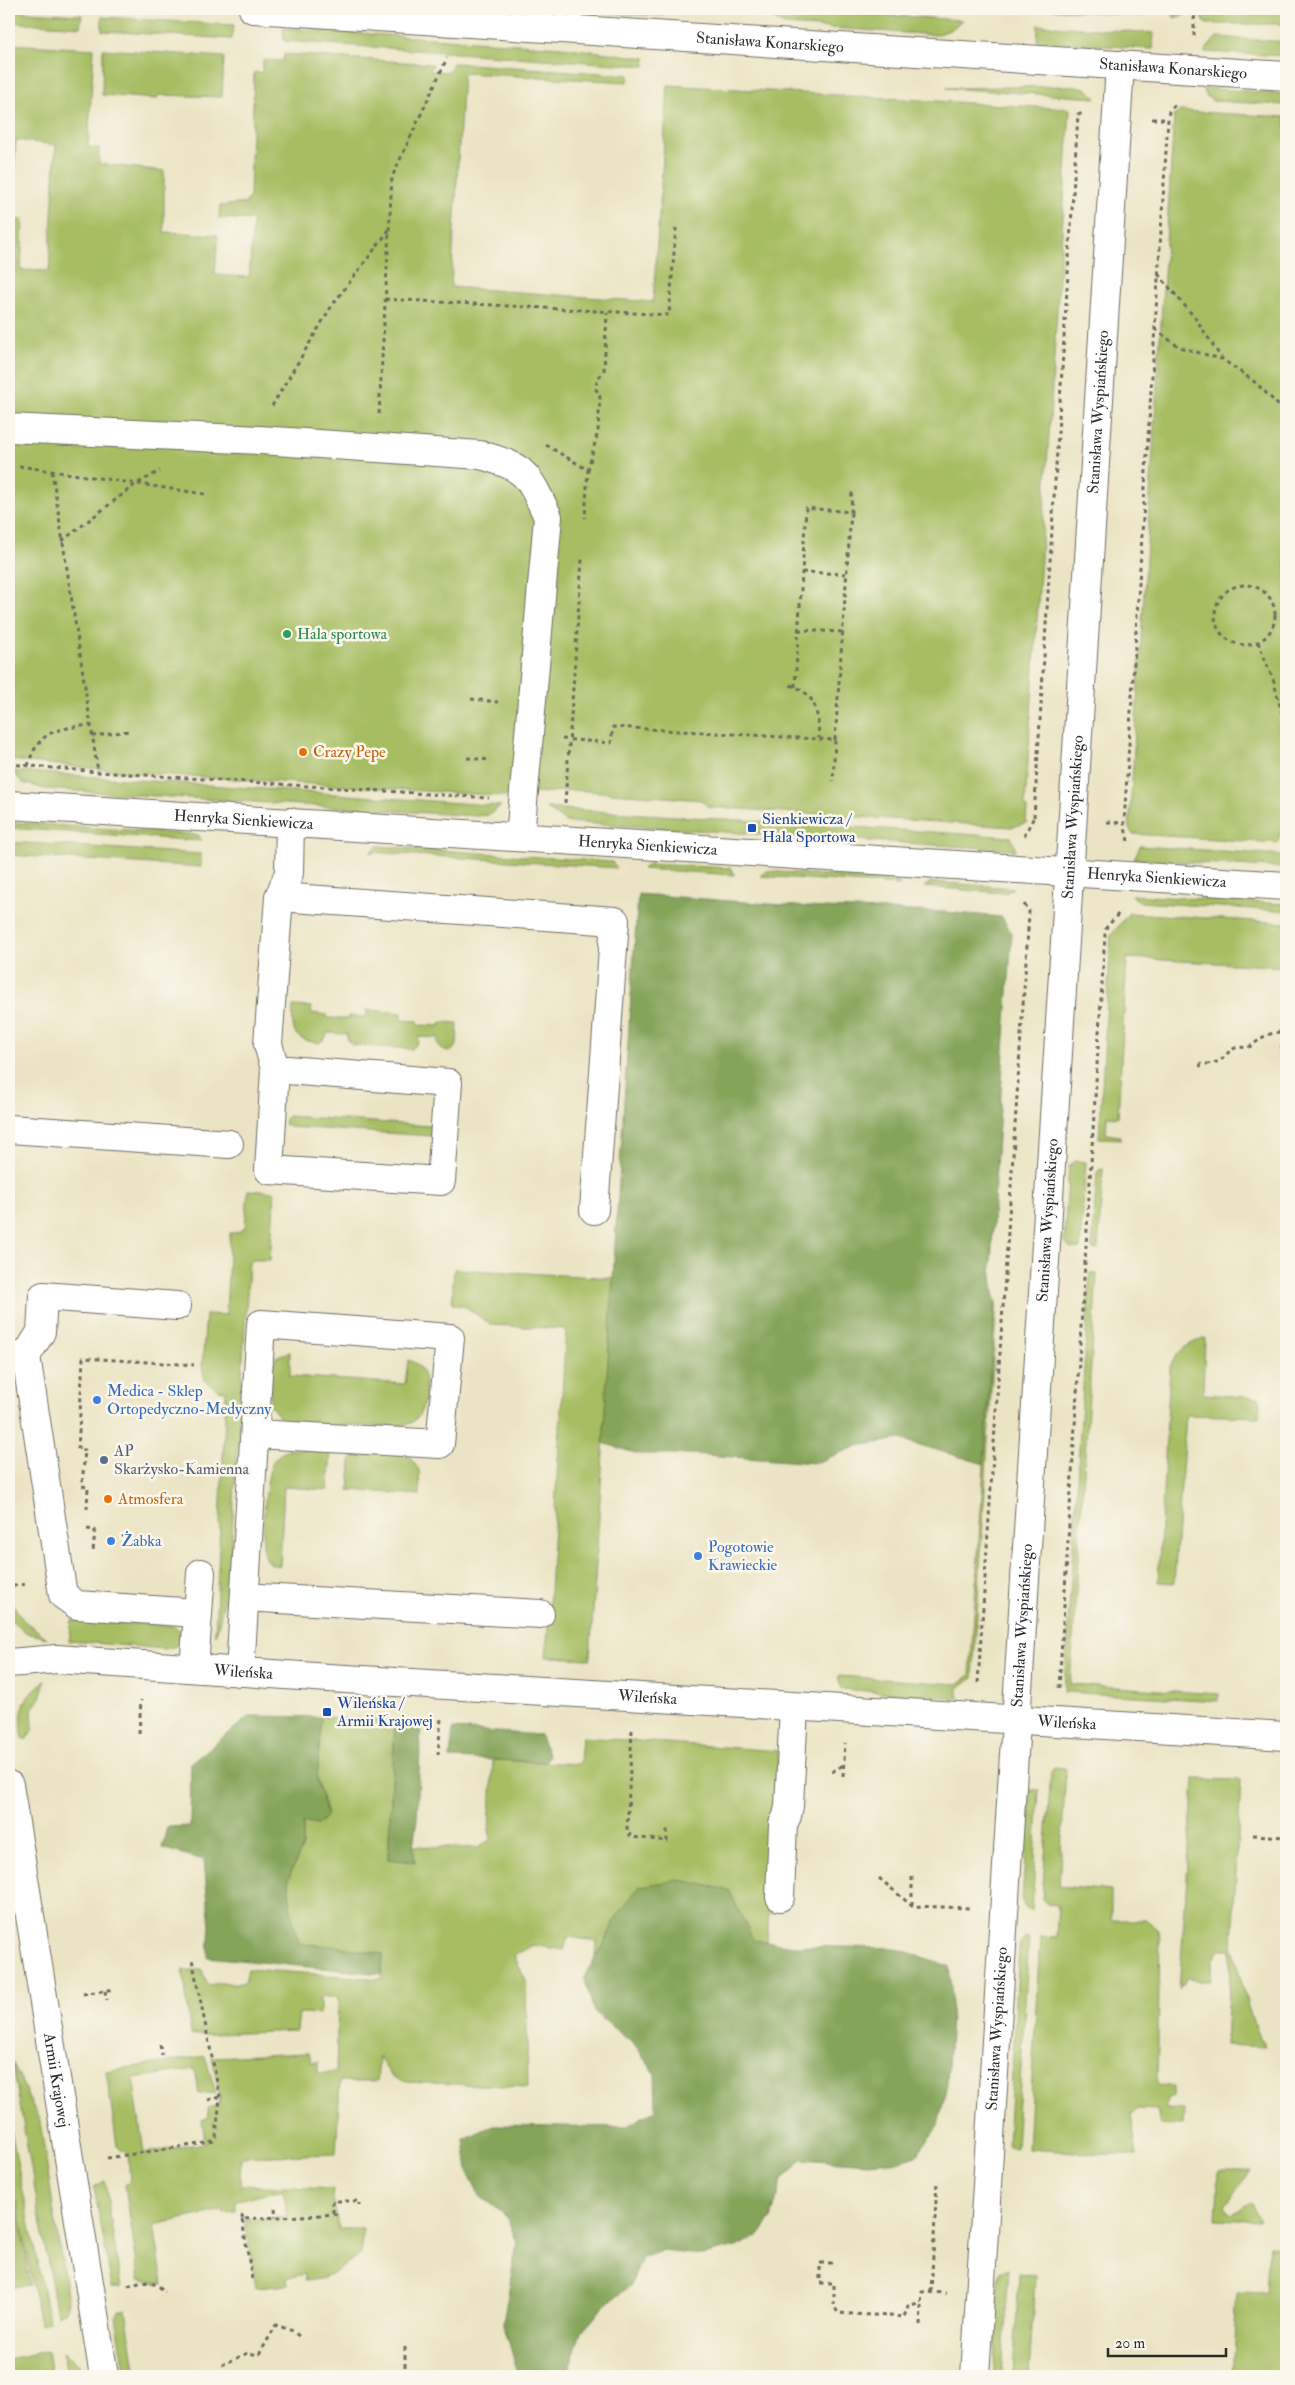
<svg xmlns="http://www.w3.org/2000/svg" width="1295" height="2385" font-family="'IM FELL Double Pica',serif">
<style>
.green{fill:#a6bd62;stroke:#687446}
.forest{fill:#84a458;stroke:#586842}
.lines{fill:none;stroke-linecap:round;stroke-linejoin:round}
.minor-casing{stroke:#6e6c61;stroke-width:30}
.path{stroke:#6e6c61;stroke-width:3;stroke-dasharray:4 4;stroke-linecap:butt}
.minor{stroke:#fff;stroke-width:28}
.leisure-dot{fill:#2e9e5b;stroke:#fbf7ec;stroke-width:2}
.food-dot{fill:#e8710a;stroke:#fbf7ec;stroke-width:2}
.transit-dot{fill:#1a4fb4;stroke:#fbf7ec;stroke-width:2}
.shop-dot{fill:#3f7fe0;stroke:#fbf7ec;stroke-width:2}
.service-dot{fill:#5c6f8a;stroke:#fbf7ec;stroke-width:2}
.labels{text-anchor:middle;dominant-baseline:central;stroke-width:5;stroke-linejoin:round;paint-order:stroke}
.street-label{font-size:16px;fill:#2b2b2b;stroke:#fbf7ec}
.leisure-label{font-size:16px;fill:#27864d;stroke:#fbf7ec;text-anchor:start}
.food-label{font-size:16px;fill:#c56008;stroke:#fbf7ec;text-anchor:start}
.transit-label{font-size:16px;fill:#164399;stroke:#fbf7ec;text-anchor:start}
.shop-label{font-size:16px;fill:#366cbe;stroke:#fbf7ec;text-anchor:start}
.service-label{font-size:16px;fill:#4e5e75;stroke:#fbf7ec;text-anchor:start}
</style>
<rect width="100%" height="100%" fill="#fbf7ec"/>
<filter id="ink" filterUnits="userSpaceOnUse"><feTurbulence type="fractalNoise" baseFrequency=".02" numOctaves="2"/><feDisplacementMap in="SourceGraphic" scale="10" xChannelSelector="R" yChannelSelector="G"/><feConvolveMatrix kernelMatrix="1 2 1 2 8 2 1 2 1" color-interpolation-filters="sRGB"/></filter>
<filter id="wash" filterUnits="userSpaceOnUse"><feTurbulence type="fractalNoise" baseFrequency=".0096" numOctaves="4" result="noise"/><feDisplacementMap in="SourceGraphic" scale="20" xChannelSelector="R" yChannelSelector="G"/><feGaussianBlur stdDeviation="1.12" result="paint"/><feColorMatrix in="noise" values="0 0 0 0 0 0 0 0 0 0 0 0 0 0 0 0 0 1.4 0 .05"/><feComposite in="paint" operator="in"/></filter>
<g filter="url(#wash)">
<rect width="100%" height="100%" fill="#ebe4c4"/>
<!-- green -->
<g class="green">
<path d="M 577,9 L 663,9 L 663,16 L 577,12 Z"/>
<path d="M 763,9 L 785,9 L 962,20 L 952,29 L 937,35 L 785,25 L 778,22 Z"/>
<path d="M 1048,9 L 1144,9 L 1143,16 Z"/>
<path d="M 1172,9 L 1188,9 L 1185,15 L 1174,18 Z"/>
<path d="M 1205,9 L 1286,9 L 1286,24 L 1206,24 L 1201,17 Z"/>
<path d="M 9,11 L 82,15 L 80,27 L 9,22 Z"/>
<path d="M 102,17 L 234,25 L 232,39 L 102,31 Z"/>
<path d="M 1038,25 L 1154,33 L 1153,49 L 1037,41 Z"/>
<path d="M 283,28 L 561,47 L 646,58 L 645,66 L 284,41 Z"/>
<path d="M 1217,37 L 1286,42 L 1286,56 L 1204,52 Z"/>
<path d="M 9,44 L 94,49 L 88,147 L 99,148 L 99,164 L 164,171 L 164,232 L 218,235 L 215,275 L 249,277 L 253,220 L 219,218 L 220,206 L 246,203 L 250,196 L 254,72 L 262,73 L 263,60 L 283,61 L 284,54 L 433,64 L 430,71 L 449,72 L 453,63 L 629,75 L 628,82 L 463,73 L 451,287 L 653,302 L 668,85 L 1070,109 L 1025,806 L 1027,808 L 1026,823 L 1012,827 L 708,807 L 701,800 L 575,790 L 504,796 L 139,773 L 9,760 L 9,219 L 23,220 L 21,270 L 49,271 L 56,145 L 16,140 L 13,185 L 9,184 Z"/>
<path d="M 103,49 L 224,57 L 222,97 L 158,95 L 157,99 L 102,95 Z"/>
<path d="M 1071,86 L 1086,88 L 1096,98 L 946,88 Z"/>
<path d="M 1203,88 L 1286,94 L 1286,105 L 1213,101 L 1206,96 Z"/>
<path d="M 1180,111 L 1286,117 L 1286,833 L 1280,833 L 1278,843 L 1133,834 L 1129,829 L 1174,116 Z"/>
<path d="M 12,771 L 501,806 L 488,815 L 476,816 L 45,789 L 23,783 Z"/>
<path d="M 546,808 L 1011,837 L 1016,850 L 566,822 Z"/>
<path d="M 9,822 L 199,835 L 202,841 L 9,828 Z"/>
<path d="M 9,842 L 201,854 L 201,867 L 9,855 Z"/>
<path d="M 378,846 L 612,862 L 617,868 L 370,852 Z"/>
<path d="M 1140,846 L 1286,855 L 1286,868 L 1134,859 Z"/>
<path d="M 648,864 L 730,868 L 735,875 L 642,869 Z"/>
<path d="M 766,871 L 896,880 L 900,885 L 760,876 Z"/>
<path d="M 931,882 L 1013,888 L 1006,893 L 924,887 Z"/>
<path d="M 1131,895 L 1286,904 L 1286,911 L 1140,902 Z"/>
<path d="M 1129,913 L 1286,923 L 1286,967 L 1127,958 L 1118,1117 L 1107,1116 L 1106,1134 L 1121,1136 L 1121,1139 L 1099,1138 L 1111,935 Z"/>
<path d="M 293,1006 L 311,1007 L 311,1013 L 327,1015 L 327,1018 L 348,1019 L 349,1016 L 366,1017 L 367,1010 L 402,1013 L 402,1020 L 418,1021 L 418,1025 L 440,1026 L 441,1022 L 458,1023 L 457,1046 L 450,1052 L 444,1051 L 438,1044 L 438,1038 L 419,1037 L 418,1043 L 412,1049 L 352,1045 L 347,1040 L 347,1034 L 327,1033 L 326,1037 L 320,1043 C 291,1040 292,1031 293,1006 Z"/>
<path d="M 288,1116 L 431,1126 L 434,1126 L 432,1136 L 290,1127 L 284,1124 L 285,1119 Z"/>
<path d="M 1076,1161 L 1086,1162 L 1080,1248 C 1073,1250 1068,1247 1064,1241 L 1069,1166 Z"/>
<path d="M 1101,1169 L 1103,1169 L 1098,1250 L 1092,1249 L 1097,1172 Z"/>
<path d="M 248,1190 L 275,1192 L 270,1260 L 253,1260 L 249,1262 L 228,1596 C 219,1605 222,1622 215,1635 L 226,1391 L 218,1390 L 205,1380 L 202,1366 L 206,1314 L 226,1315 L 230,1233 L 236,1233 L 245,1228 Z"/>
<path d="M 454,1269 L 614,1278 L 590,1659 L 546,1657 L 566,1329 L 491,1325 L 466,1307 L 452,1304 Z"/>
<path d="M 1090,1273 L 1097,1274 L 1070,1684 L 1219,1694 L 1219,1701 L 1064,1692 Z"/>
<path d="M 997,1300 L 973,1678 L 958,1688 L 958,1698 L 841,1689 L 838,1676 L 958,1684 L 970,1675 L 995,1302 Z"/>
<path d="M 1205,1338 L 1203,1394 L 1260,1398 L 1259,1417 L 1186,1415 L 1174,1583 L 1158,1582 L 1170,1367 C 1176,1351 1189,1343 1205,1338 Z"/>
<path d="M 290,1352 L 290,1376 L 405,1384 L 408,1360 C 421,1364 425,1372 425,1386 C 426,1399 423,1416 411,1423 C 398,1430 298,1424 281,1419 L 270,1405 L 271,1367 L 277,1356 Z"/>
<path d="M 293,1449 L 331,1451 L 328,1490 L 284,1487 L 280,1566 L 271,1564 L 264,1556 C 261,1540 265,1479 272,1464 C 276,1455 284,1451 293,1449 Z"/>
<path d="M 352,1451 L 409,1456 L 419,1470 L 420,1495 L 349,1490 Z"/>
<path d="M 9,1598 L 23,1620 L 47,1638 L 27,1633 L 11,1620 Z"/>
<path d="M 72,1620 L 174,1626 L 180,1631 L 182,1640 L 179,1645 L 166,1649 L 69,1641 Z"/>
<path d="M 45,1681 L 40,1698 L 32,1709 L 33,1728 L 27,1739 L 23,1739 C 19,1712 21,1698 45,1681 Z"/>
<path d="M 321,1717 L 395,1721 L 388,1858 L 415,1862 L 413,1846 L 478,1848 L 491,1839 L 489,1830 L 493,1760 L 580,1764 L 582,1737 L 778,1751 L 767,1943 L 603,1946 L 596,1957 L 597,1941 L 568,1937 L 564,1950 L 533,1945 L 514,1956 L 526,1981 L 528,2087 L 407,2082 L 391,2076 L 379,2057 L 377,2081 L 340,2081 L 336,2154 L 241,2157 L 240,2185 L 334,2189 C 330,2210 337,2211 339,2229 L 363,2229 L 360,2255 L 324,2278 L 306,2281 L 305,2274 L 287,2278 L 288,2285 L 256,2288 L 245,2220 L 287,2217 L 287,2208 L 283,2192 C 266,2190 252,2198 236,2200 L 236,2212 L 224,2213 L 223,2210 L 154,2225 L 163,2284 L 139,2279 L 125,2185 L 130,2180 L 128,2155 L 117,2146 L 106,2071 L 205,2056 L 216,2093 L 199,2094 L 195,2069 L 133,2078 L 144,2153 L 205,2143 L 202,2120 L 209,2117 L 208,2108 L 219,2105 L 220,2097 L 212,2057 L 309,2053 L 311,2062 L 318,2062 L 318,2073 L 336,2073 L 338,1997 L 320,1997 L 320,2014 L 299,2013 L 297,2031 L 191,2035 L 183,1970 L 202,1970 L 208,1985 L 220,1983 L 245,1983 L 248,1969 L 382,1979 L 383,1954 L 334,1946 L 299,1944 L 291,1913 L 288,1879 L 303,1846 L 303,1823 L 327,1815 L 317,1780 Z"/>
<path d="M 1054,1768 L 1066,1769 L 1059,1886 L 1111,1891 L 1111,1920 L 1147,1920 L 1158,1930 L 1160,1938 L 1157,2085 L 1173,2086 L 1173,2096 L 1166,2100 L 1166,2109 L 1184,2110 L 1183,2125 L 1160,2124 L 1157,2110 L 1138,2109 L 1131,2114 L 1137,2156 L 1028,2149 L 1040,1937 L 1056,1938 L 1058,1905 L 1047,1904 L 1042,1899 L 1051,1772 Z"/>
<path d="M 1194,1779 L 1241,1780 L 1232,1945 L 1248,2007 L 1257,2033 L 1265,2047 L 1226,2045 L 1231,1949 L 1219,1949 L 1213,1959 L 1210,1981 L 1198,1981 L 1187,1977 L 1179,1989 Z"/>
<path d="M 1030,1790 L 1039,1790 L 1032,1911 L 1025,1907 L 1022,1901 Z"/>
<path d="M 1025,1937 L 1029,1938 L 1016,2148 L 1008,2146 L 1019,1946 Z"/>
<path d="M 12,2061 L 40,2122 L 68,2302 L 65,2311 L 57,2315 Z"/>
<path d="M 9,2121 L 49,2321 L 40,2325 L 17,2200 L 30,2285 L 9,2287 Z"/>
<path d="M 1219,2171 L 1251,2171 L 1225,2206 L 1228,2212 L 1233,2214 L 1252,2201 L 1260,2221 L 1216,2219 Z"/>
<path d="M 105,2181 L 121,2288 L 112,2287 L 94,2187 Z"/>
<path d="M 1269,2245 L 1286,2246 L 1286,2376 L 1232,2376 L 1237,2292 L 1266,2293 Z"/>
<path d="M 1009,2268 L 1002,2376 L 995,2373 L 995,2366 L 998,2280 L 1000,2272 Z"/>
<path d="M 1019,2274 L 1035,2276 L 1029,2376 L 1013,2376 Z"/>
<path d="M 126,2310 L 136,2376 L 126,2376 L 116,2317 L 119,2311 Z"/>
<path d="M 47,2351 L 51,2376 L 9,2376 L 9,2359 Z"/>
<path d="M 63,2352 L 80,2366 L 81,2376 L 67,2376 Z"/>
</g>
<!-- forest -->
<g class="forest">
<path d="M 638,894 L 822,908 L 944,912 L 1002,917 L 1012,934 L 995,1182 L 991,1267 L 995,1302 L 984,1464 L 900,1439 L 858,1446 L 815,1463 L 692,1454 L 638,1454 L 603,1443 C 614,1260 625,1077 638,894 Z"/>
<path d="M 250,1716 L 321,1717 L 317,1780 L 327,1815 L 318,1825 L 303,1823 L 303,1846 L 288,1879 L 291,1913 L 299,1944 L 334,1946 L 383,1954 L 382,1974 L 208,1957 L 210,1926 L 204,1860 L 162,1848 L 167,1827 L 190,1826 L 191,1763 Z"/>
<path d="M 395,1725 L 421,1727 L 417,1819 L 413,1846 L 415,1862 L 388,1859 Z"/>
<path d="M 453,1729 L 540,1735 L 549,1756 L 545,1762 L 450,1758 Z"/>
<path d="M 679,1880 L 729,1890 L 753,1940 L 794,1946 L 895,1948 L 949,1966 L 952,1999 L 947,2084 L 938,2126 L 916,2156 L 900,2161 L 868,2164 L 802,2159 L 782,2180 L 771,2219 L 758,2236 L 736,2247 L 703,2255 L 661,2251 L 642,2258 L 630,2286 L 603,2307 L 581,2332 L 568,2372 L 563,2376 L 523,2376 L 518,2373 L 503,2323 L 517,2243 L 507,2217 L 480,2196 L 468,2172 L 464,2139 L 494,2125 L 626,2127 L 656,2109 L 655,2074 L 636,2046 L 594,2012 L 584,1976 L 603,1946 L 619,1912 L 640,1886 Z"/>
</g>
</g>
<g filter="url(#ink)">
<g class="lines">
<!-- minor casing -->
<g class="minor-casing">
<g id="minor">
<path id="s1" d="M 253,9 L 1286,76"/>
<path d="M 9,428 L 260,440 L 480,455 C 526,467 528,474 548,517 L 520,837"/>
<path id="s2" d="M 9,805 L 1286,886"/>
<path d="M 279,897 L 615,921 L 594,1210"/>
<path d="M 275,1069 L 269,1170 L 441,1181 L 448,1083 L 275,1069 L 268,1044 L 279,897 L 289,873 L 290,822"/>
<path d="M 9,1129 L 229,1144"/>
<path d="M 9,1356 L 26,1356 L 63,1595 L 77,1605 L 198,1613"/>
<path d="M 26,1356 L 41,1332 L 43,1296 L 177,1306"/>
<path d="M 245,1597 L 540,1614"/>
<path id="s3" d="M 9,1663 L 57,1659 L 329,1678 L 1286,1736"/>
<path d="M 194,1668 L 201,1573"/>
<path d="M 240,1672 L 261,1324 L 450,1338 L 440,1444 L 255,1434"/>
<path id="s4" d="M 9,1785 L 104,2376"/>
<path d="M 780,1897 L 783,1824 L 787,1816 L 789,1806 L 794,1707"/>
<path id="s5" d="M 975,2376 L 1120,65"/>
</g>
</g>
<!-- path -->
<g class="path">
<path d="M 1194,36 L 1194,19 L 1197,9"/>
<path d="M 1152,119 L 1168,119"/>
<path d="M 1158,274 L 1196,319 L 1222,359 L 1256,383 L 1286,413"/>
<path d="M 385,299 L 669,315 L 676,228"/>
<path d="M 1155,329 L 1179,347 L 1221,359"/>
<path d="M 272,406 L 331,307 L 389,230"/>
<path d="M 379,414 L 392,177 L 447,58"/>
<path d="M 546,445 L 588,470 L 585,518"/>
<path d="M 19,466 L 205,494"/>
<path d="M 588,470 L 598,431 L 600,397 L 596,389 L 597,379 L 604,371 L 607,313"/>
<path d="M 52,471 L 98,772"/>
<path d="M 62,541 L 136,484 L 160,471"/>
<path d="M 802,572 L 847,574"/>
<circle cx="1245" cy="615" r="30"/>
<path d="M 798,630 L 842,632"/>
<path d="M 1258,642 L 1274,682 L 1286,729"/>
<path d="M 790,685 C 817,693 818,714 819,738"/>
<path d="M 795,687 L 806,508 L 851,512 L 852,490"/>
<path d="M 471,699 L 498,702"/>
<path d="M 92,736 L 129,731"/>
<path d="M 562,739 L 611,743 L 613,727 L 835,740 L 833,781"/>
<path d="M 835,740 L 851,512"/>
<path d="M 467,758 L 491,760"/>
<path d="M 9,764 L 98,772 L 489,798"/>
<path d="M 28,766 C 38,730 57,729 90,725"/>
<path d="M 565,803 L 582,559"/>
<path d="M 1034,817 L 1078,114 L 1083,114"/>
<path d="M 1107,822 L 1124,823"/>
<path d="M 1024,836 L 1034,817 L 1036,817"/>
<path d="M 1128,841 L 1124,823 L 1168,119 L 1169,111 L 1175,105"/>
<path d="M 1284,850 L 1286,826"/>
<path d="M 1024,904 L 1029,911 L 1028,930 L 1030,930"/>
<path d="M 1281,1056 L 1284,1021 L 1286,1017"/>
<path d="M 1200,1067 L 1201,1064 C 1205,1064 1210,1064 1213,1063 C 1230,1060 1224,1044 1248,1048 L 1266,1035 L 1283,1031"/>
<path d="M 87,1509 L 88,1487 L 82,1486 L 85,1450 L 78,1450 L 83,1358 L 194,1365"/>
<path d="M 87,1529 L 95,1530 L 93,1551"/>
<path d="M 9,1579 L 11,1579"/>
<path d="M 13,1586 L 26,1584"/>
<path d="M 978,1683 L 1028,930"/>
<path d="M 1059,1688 L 1105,934 L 1106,928 L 1121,911"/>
<path d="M 632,1730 L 627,1830 L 631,1837 L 667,1841 L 667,1828"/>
<path d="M 139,1733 L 141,1700"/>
<path d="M 438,1755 L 441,1718"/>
<path d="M 832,1772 L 843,1765"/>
<path d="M 843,1776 L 845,1743"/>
<path d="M 1253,1835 L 1286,1837"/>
<path d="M 879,1878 L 912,1906 L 971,1908"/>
<path d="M 912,1905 L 912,1874"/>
<path d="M 105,1991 L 107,2000"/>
<path d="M 83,1994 L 114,1989"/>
<path d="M 160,2045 L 162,2055"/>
<path d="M 208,2100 L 220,2097"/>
<path d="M 107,2158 L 206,2143 L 213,2141 L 216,2137 L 220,2097 L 192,1959"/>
<path d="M 275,2208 L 276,2217"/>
<path d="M 333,2213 L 333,2201 L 359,2201 L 359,2205"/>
<path d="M 242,2219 L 243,2211"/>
<path d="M 832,2263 L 820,2263 L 820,2283 L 834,2283 L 834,2306 L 838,2313 L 904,2317 L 908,2306 L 921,2302"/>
<path d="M 252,2279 L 242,2219 L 340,2214"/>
<path d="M 128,2286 C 142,2281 155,2280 165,2292"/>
<path d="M 931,2292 L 937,2182"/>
<path d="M 920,2325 L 922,2292 L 946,2293"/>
<path d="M 405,2347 L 405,2376"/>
<path d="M 222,2365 L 248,2353 L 259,2355 L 276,2325 L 293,2331 L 301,2338"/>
</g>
<!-- minor -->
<use href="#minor" class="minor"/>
</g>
</g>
<!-- markers -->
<circle class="leisure-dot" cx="287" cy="634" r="5"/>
<g class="food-dot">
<circle cx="303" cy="752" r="5"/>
<circle cx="108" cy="1499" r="5"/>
</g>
<g class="transit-dot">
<rect x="747" y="823" width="10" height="10" rx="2.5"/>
<rect x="322" y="1707" width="10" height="10" rx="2.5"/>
</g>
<g class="shop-dot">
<circle cx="97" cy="1400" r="5"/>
<circle cx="111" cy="1541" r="5"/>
<circle cx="698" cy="1556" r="5"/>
</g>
<circle class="service-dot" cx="104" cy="1460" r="5"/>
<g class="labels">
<!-- street labels -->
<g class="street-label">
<text stroke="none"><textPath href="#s1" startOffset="518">Stanisława Konarskiego</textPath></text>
<text stroke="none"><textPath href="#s1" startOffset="922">Stanisława Konarskiego</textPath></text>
<text stroke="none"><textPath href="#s5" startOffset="1968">Stanisława Wyspiańskiego</textPath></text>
<text stroke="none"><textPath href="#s5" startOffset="1562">Stanisława Wyspiańskiego</textPath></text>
<text stroke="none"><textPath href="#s2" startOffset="235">Henryka Sienkiewicza</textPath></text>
<text stroke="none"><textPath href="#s2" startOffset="640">Henryka Sienkiewicza</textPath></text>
<text stroke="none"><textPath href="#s2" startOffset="1150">Henryka Sienkiewicza</textPath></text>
<text stroke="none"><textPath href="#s5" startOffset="1158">Stanisława Wyspiańskiego</textPath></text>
<text stroke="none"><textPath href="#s5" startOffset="752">Stanisława Wyspiańskiego</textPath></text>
<text stroke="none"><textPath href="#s3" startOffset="235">Wileńska</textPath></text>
<text stroke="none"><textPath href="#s3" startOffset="640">Wileńska</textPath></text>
<text stroke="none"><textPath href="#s3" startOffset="1060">Wileńska</textPath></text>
<text stroke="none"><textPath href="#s5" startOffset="348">Stanisława Wyspiańskiego</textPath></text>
<text stroke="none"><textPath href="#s4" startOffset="299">Armii Krajowej</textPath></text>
</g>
<!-- leisure labels -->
<g class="leisure-label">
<text x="297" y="634">Hala sportowa</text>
</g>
<!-- food labels -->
<g class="food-label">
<text x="313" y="752">Crazy Pepe</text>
<text x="118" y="1499">Atmosfera</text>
</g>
<!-- transit labels -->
<g class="transit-label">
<text x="762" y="819">Sienkiewicza /<tspan x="762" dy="18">Hala Sportowa</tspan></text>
<text x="337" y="1703">Wileńska /<tspan x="337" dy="18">Armii Krajowej</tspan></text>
</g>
<!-- shop labels -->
<g class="shop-label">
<text x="107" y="1391">Medica - Sklep<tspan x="107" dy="18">Ortopedyczno-Medyczny</tspan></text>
<text x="121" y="1541">Żabka</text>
<text x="708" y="1547">Pogotowie<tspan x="708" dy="18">Krawieckie</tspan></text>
</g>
<!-- service labels -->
<g class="service-label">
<text x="114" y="1451">AP<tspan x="114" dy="18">Skarżysko-Kamienna</tspan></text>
</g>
</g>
<!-- margin -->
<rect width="1295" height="2385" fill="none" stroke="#fbf7ec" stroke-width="30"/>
<!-- scale -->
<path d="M1108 2348v8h118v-8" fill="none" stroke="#2b2b2b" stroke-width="2.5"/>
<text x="1115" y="2348" font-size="15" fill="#2b2b2b" stroke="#fbf7ec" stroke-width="4" paint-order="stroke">20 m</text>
</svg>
